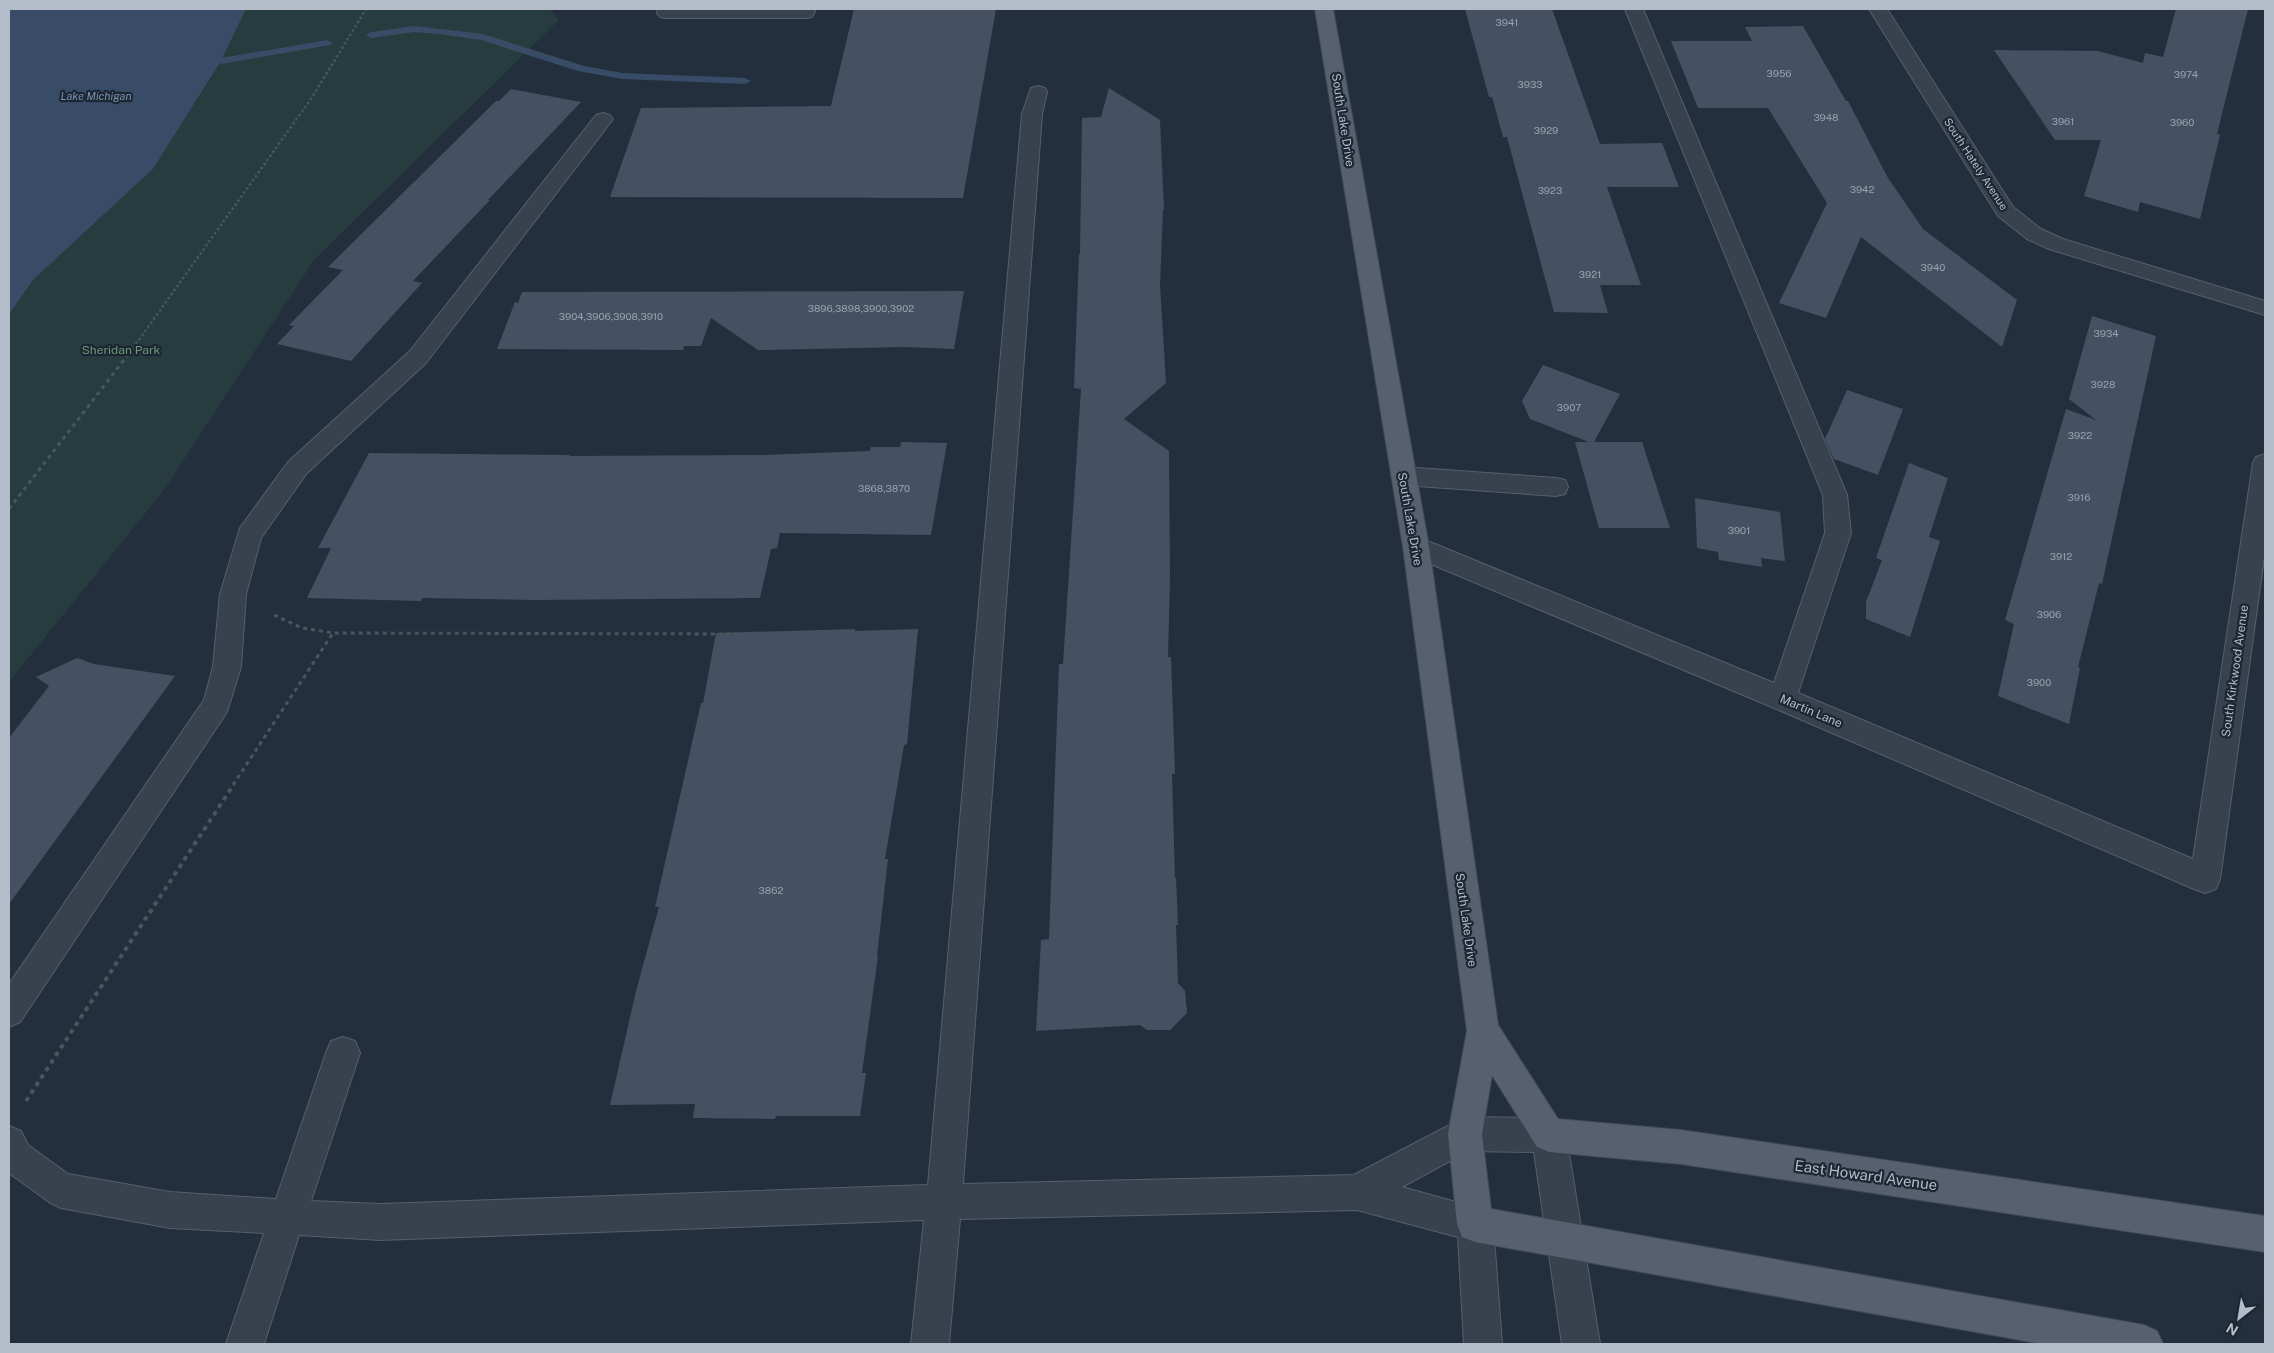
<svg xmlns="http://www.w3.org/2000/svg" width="2274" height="1353" font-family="'Public Sans',sans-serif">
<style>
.green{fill:#263c3f}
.water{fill:#394c67}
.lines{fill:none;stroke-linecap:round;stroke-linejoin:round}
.stream{fill:#394c67;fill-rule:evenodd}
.building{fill:#455162}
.minor-casing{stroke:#565f6c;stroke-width:2}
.major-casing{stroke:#414a57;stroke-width:2}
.path-far2{stroke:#44595c;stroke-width:2.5;stroke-dasharray:2.5 2.5;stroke-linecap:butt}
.path-far1{stroke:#44595c;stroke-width:3;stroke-dasharray:4 4;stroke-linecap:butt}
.path{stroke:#44595c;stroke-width:4;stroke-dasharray:4.5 4.5;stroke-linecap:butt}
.minor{fill:#38414e;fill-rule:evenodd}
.major{fill:#56606e;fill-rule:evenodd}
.labels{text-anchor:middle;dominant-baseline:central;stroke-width:4.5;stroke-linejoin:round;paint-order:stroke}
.number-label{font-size:10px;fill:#98a1af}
.far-water-label{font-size:11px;font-style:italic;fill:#7c92b1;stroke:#1d2633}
.far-street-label{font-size:11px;fill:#b4bcc9;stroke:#1d2633}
.street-label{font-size:12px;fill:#b4bcc9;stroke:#1d2633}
.park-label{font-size:12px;fill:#6b9a76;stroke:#1d2633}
.near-street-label{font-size:15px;fill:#b4bcc9;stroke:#1d2633}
</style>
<rect width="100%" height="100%" fill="#242f3e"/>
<!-- green -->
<path class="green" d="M 246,9 L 549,9 L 559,20 L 314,260 L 164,490 L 9,682 L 9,314 L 34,279 L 153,169 L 221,61 Z"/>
<!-- water -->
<path class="water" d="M 9,9 L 246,9 L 221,61 L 153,169 L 34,279 L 9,314 Z"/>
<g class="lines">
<!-- stream -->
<g class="stream">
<path d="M 414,26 L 483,34 L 584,66 L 623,73 L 745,78 L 751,81 L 745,84 L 623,79 L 578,71 L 481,40 L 439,34 L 414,32 L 371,38 L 366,35 L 371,32 Z"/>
<path d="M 327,40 L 332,43 L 331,45 L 221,64 L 216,61 L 221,58 Z"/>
</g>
</g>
<!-- building -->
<g class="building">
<path d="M 854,9 L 996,9 L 963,198 L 610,197 L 641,108 L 831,106 Z"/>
<path d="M 1465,9 L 1552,9 L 1600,144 L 1662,143 L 1679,187 L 1607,187 L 1641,285 L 1600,285 L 1608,313 L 1554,312 L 1507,137 L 1503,137 L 1492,97 L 1489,97 Z"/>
<path d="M 2176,9 L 2248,9 L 2217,134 L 2220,135 L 2200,219 L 2140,202 L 2138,212 L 2084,196 L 2101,140 L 2055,140 L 1994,50 L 2098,51 L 2143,63 L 2145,53 L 2163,57 Z"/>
<path d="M 1803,26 L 1846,101 L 1848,101 L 1888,178 L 1923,229 L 2017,300 L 2002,347 L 1861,237 L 1826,318 L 1779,303 L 1827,203 L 1768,108 L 1698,108 L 1671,41 L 1752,41 L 1745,27 Z"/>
<path d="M 1109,88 L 1160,120 L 1164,210 L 1163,210 L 1160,285 L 1166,383 L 1124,419 L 1169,451 L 1170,577 L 1168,657 L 1171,657 L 1175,774 L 1172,774 L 1175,878 L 1176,878 L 1178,925 L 1176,925 L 1178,983 L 1185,991 L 1187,1013 L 1170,1030 L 1147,1030 L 1140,1025 L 1036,1031 L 1041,940 L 1049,939 L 1059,664 L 1063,664 L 1081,389 L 1074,388 L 1079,254 L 1080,254 L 1082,118 L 1101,117 Z"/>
<path d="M 511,89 L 581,102 L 488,200 L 490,200 L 413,281 L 422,283 L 351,361 L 277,344 L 294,326 L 289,325 L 343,270 L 328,267 L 496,101 L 499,101 Z"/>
<path d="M 964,291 L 954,349 L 905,347 L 758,350 L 711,318 L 701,346 L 684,346 L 683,350 L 497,349 L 515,302 L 518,303 L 522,292 Z"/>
<path d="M 2092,316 L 2156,336 L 2102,584 L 2099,583 L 2078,667 L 2080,668 L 2069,724 L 1998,696 L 2014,624 L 2005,620 L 2066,409 L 2096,420 L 2069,399 Z"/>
<path d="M 1543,365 L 1620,394 L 1594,442 L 1642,442 L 1670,528 L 1599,528 L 1575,442 L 1589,442 L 1530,419 L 1522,401 Z"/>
<path d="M 1847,390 L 1903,409 L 1878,475 L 1834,459 L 1825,439 Z"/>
<path d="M 901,442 L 947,443 L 931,535 L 780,533 L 777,548 L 771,549 L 760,598 L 536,600 L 422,598 L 421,601 L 307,598 L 331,548 L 318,548 L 369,453 L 570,455 L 569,456 L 763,455 L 870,451 L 871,447 L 900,447 Z"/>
<path d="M 1909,463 L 1948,478 L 1929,537 L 1940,541 L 1910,637 L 1866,619 L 1866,602 L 1882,560 L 1876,558 Z"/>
<path d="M 1695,498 L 1780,512 L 1785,561 L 1761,558 L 1762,567 L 1719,560 L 1718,552 L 1697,548 Z"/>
<path d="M 855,629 L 855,631 L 918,629 L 907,744 L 904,745 L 885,859 L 888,859 L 877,956 L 878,956 L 862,1073 L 866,1073 L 860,1116 L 776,1116 L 775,1119 L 693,1118 L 695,1104 L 610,1105 L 636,991 L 659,907 L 655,907 L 701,703 L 703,703 L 716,633 Z"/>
<path d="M 77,658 L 94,664 L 175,676 L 9,904 L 9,738 L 49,686 L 36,677 Z"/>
</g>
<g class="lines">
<!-- minor casing -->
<g class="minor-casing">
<g id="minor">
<path d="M 658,9 L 816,9 L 812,17 L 806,18 L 666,18 L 660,17 L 657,13 Z"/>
<path d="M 1625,9 L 1643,9 L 1847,495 L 1851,533 L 1798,693 L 2193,859 L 2253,463 L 2256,457 L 2265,454 L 2265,550 L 2220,879 L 2216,889 L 2205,893 L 2194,889 L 1772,707 L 1407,554 L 1403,547 L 1407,540 L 1416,537 L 1425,540 L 1774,683 L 1825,533 L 1823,495 Z"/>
<path d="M 1869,9 L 1887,9 L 2013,207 L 2041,229 L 2063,239 L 2265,301 L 2265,315 L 2049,249 L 2027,239 L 1998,216 Z"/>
<path d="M 1038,86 L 1045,88 L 1047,92 L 1042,114 L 963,1184 L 1354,1175 L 1465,1117 L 1549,1118 L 1561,1123 L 1566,1135 L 1600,1344 L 1562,1344 L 1534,1152 L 1468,1151 L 1402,1187 L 1488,1211 L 1493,1224 L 1502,1344 L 1464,1344 L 1458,1237 L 1357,1210 L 960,1219 L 949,1344 L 911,1344 L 924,1220 L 380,1240 L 299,1235 L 264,1344 L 226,1344 L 264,1233 L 170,1228 L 61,1208 L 49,1202 L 9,1173 L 9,1126 L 21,1131 L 28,1145 L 68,1174 L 170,1192 L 276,1199 L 326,1053 L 331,1041 L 343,1037 L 355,1041 L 360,1053 L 311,1201 L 380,1204 L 928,1185 L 1022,114 L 1031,88 Z"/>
<path d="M 603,113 L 610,115 L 613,119 L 610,123 L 426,363 L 306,474 L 261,538 L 246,594 L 241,667 L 227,712 L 20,1022 L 9,1027 L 9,984 L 204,700 L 213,667 L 220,594 L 240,528 L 288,462 L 410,351 L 596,115 Z"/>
<path d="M 1403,467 L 1556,478 L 1565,480 L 1568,487 L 1565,494 L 1556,496 L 1403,485 L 1394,482 L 1391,476 L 1394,470 Z"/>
</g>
</g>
<!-- major casing -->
<g class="major-casing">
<path id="major" d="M 1315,9 L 1333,9 L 1429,547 L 1498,1025 L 1558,1119 L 1681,1130 L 2265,1216 L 2265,1252 L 1681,1164 L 1549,1152 L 1537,1147 L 1492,1075 L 1482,1134 L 1491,1209 L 2144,1325 L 2157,1331 L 2163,1344 L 2042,1344 L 1475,1242 L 1462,1237 L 1457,1224 L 1448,1134 L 1467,1031 L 1403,547 Z"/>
</g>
<!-- path-far2 -->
<path class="path-far2" d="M 136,344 L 311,99 L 366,9"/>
<!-- path-far1 -->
<g class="path-far1">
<path d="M 9,509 L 137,343"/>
<path d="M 274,615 L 302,628 L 333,633 L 742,634"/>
<path d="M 233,785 L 333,633"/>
</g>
<!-- path -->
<path class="path" d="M 26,1101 L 234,784"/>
<!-- minor -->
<use href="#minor" class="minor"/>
<!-- major -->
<use href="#major" class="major"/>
</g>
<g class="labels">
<!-- number labels -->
<g class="number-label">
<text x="1507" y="22">3941</text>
<text x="1779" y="73">3956</text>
<text x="2186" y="74">3974</text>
<text x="1530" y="84">3933</text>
<text x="1826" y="117">3948</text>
<text x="2063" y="121">3961</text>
<text x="2182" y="122">3960</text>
<text x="1546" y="130">3929</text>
<text x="1862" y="189">3942</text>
<text x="1550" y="190">3923</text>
<text x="1933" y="267">3940</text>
<text x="1590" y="274">3921</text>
<text x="861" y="308">3896,3898,3900,3902</text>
<text x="611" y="316">3904,3906,3908,3910</text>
<text x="2106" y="333">3934</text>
<text x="2103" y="384">3928</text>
<text x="1569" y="407">3907</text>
<text x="2080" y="435">3922</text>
<text x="884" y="488">3868,3870</text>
<text x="2079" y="497">3916</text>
<text x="1739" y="530">3901</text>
<text x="2061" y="556">3912</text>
<text x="2049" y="614">3906</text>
<text x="2039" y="682">3900</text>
<text x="771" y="890">3862</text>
</g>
<!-- far-water labels -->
<g class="far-water-label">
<text x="96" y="96">Lake Michigan</text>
</g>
<!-- far-street labels -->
<g class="far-street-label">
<text transform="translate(1976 164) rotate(57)">South Hately Avenue</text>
</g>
<!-- street labels -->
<g class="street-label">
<text transform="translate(1343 120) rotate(81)">South Lake Drive</text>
<text transform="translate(1410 519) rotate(80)">South Lake Drive</text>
<text transform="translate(2235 671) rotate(-82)">South Kirkwood Avenue</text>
<text transform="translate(1811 711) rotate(23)">Martin Lane</text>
<text transform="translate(1466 920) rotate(82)">South Lake Drive</text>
</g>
<!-- park labels -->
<g class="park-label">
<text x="121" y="350">Sheridan Park</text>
</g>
<!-- near-street labels -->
<g class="near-street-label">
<text transform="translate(1866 1175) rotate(8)">East Howard Avenue</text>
</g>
</g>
<!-- border -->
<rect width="2274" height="1353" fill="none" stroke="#b4bcc9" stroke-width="20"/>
<!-- north arrow -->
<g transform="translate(2239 1318) rotate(211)" stroke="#1d2633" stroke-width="4" paint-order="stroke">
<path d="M0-4L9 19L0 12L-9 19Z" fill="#b4bcc9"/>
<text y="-8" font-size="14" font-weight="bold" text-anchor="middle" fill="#b4bcc9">N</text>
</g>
</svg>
